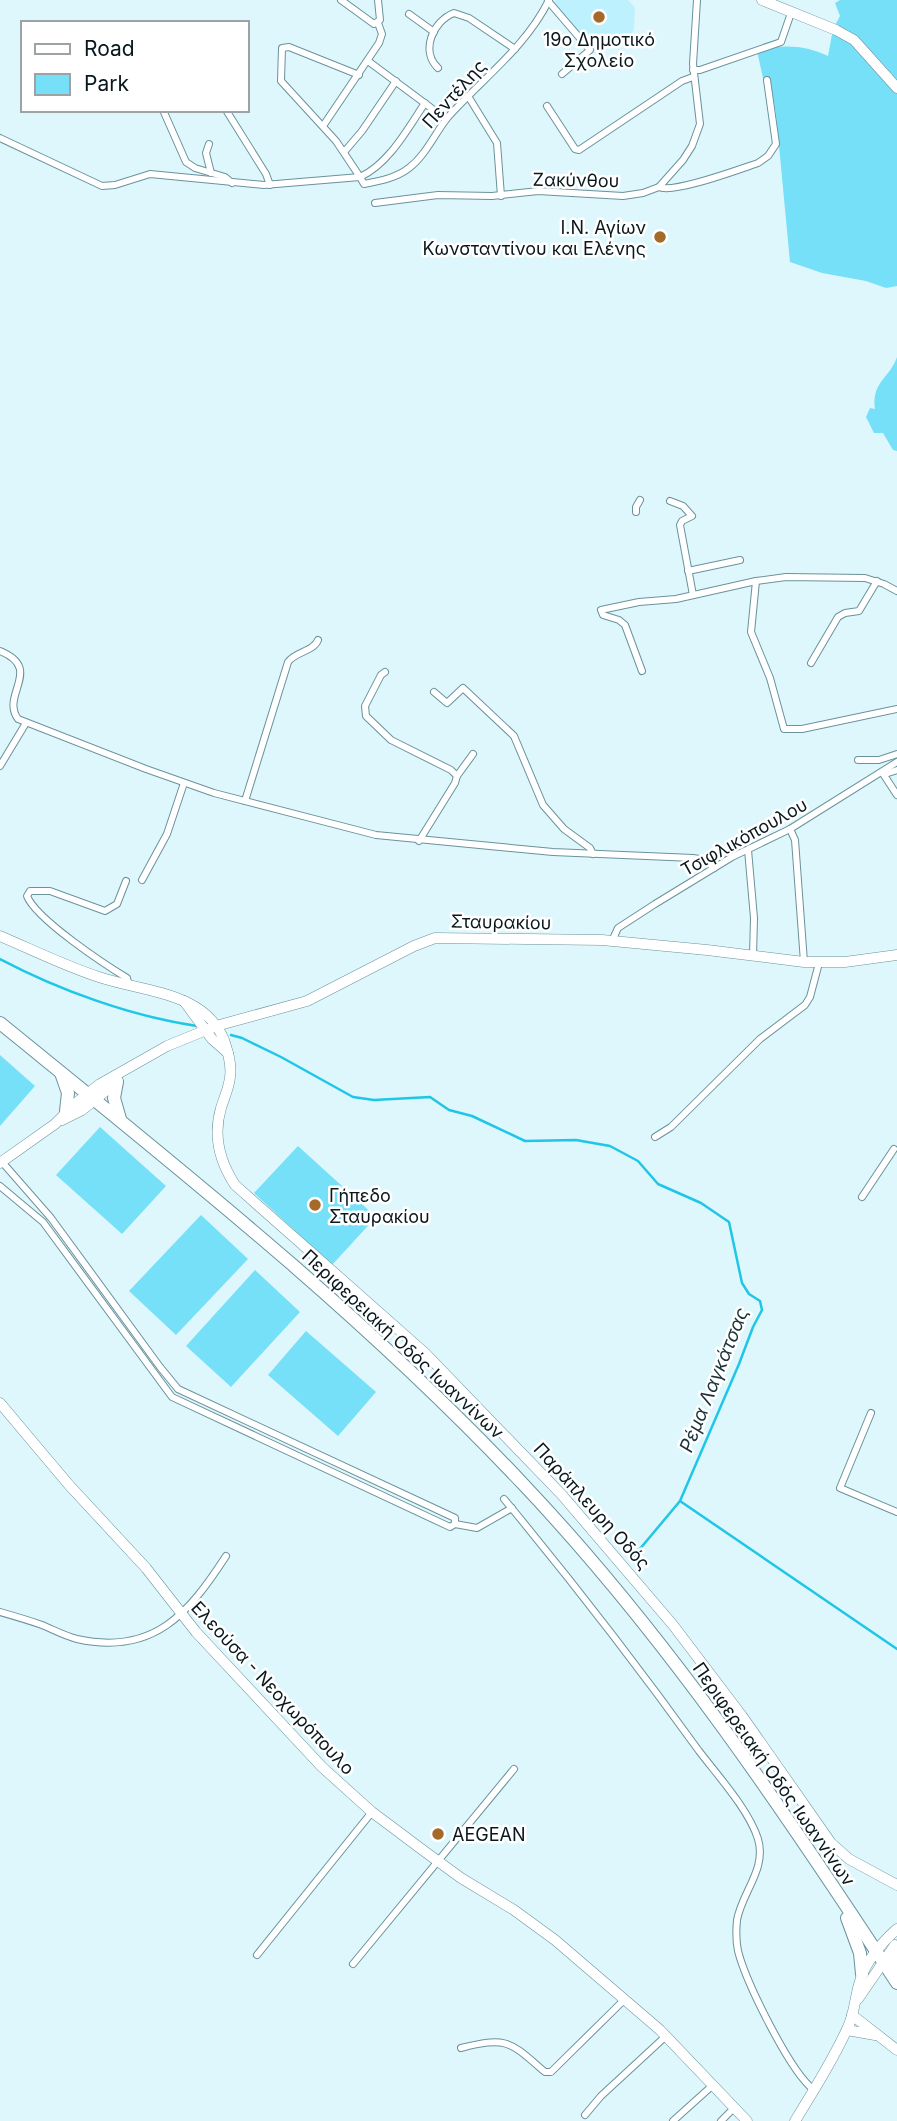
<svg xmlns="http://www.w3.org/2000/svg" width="897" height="2121" font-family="Inter,sans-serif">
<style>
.built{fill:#bdf1fd}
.green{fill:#76e0f8}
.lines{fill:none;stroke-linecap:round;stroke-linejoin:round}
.stream{stroke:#1fc6e5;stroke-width:2.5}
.street-casing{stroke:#6a929b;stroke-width:8}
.secondary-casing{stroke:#6a929b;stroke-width:11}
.highway-casing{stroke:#6a929b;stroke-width:14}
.street{stroke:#fff;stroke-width:6}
.secondary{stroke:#fff;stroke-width:10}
.highway{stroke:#fff;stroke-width:12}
.poi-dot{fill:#a46a2a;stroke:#fff;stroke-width:2.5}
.labels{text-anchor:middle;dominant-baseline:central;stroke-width:5;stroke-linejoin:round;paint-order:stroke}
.poi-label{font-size:18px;fill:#09181c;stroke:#fff;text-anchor:start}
.street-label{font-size:18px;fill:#09181c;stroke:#fff}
.water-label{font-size:19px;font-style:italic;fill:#1b3339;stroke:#fff}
</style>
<rect width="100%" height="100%" fill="#def7fd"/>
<!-- built -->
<path class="built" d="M 555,0 L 628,0 L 635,8 L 634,28 L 629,42 L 612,48 L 592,45 L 581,37 L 554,3 Z"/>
<!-- green -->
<g class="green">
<path d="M 840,0 L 897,0 L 897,286 L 886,288 L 866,281 L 822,273 L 790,262 L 776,114 L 770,78 L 763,78 L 757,51 C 782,44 805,45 828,56 L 833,29 L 840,16 L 835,3 Z"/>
<path d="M 897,357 L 897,451 L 893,450 L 883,433 L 874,433 L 866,417 L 870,408 L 875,409 C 871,382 890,378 897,357 Z"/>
<path d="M 0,1055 L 35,1086 L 0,1126 Z"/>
<path d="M 100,1127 L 166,1186 L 122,1234 L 56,1175 Z"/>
<path d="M 298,1146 L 376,1217 L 332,1265 L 254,1193 Z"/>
<path d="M 201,1215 L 248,1259 L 176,1335 L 129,1291 Z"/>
<path d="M 255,1270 L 300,1312 L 231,1387 L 186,1346 Z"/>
<path d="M 306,1331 L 376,1392 L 338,1436 L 268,1375 Z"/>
</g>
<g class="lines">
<!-- stream -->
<g class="stream">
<path d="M 0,959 C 59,990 130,1016 197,1026"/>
<path d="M 231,1035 L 242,1038 L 281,1057 L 353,1097 L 374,1100 L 430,1097 L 449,1110 L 472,1116 L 525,1141 L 576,1140 L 610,1146 L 638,1161 L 658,1184 L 701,1203 L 729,1222 L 742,1283 L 749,1294 L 760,1301 L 762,1310 L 753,1327 L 739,1364 L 680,1501 L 897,1649"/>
<path d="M 634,1556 L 680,1501"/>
</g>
<!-- street casing -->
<g class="street-casing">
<g id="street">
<path d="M 341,0 L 374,24 L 380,20 L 378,0"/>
<path d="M 548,1 L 590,50 L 562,74"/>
<path d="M 409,14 L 434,32"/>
<path d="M 368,61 L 446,119"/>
<path d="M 438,68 C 420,51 433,21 454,13 L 469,18 L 515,49"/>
<path d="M 693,70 L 700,70 L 781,42 L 791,13"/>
<path d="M 359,75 L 289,47 L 282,48 L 281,81 L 336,141 L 360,177 C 389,164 408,128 425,103"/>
<path d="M 468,96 L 497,143 L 501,196"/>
<path d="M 547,106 L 575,149 L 579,150 L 682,81 L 693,77"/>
<path d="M 163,110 L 186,162 L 195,168 L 225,177 L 232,183"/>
<path d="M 226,110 L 266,174 L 270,185"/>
<path d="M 323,126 L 379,43 L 382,34 L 378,23"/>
<path d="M 0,138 L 102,186 L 115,185 L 150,174 L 264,185 L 360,177 L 364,184 C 380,181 396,178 409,168 C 426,155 435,133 448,117 C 482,79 526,47 549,0"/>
<path d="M 209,144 L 206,153 L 211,173"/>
<path d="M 345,151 L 362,131 L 396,81"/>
<path d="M 659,187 C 673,194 740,169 758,163 L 768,156 L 776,144 L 767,80"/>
<path d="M 375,203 L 438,195 L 492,196 L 538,191 L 623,196 L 643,193 L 659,187 L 683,160 L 692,146 L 700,124 L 693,64 L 697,0"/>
<path d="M 670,501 L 683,506 L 692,516 L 682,521 L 680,525 L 693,595"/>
<path d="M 636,512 L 636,507 L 640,500"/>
<path d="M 688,571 L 740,560"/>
<path d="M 756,581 L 751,632 L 770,678 L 784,729 L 802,729 L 897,709"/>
<path d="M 0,651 C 44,669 0,695 18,719 L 146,769 L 214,793 L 376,835 L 553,852 L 693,858 L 705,860 L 714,868"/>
<path d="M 811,663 L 838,617 L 845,613 L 859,611 L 877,581"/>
<path d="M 642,671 L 625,625 L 619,620 L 603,615 L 601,610 L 639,602 L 676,599 L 756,581 L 786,577 L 865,578 L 884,584 L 897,591"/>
<path d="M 385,672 L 381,675 L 365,706 L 366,716 L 391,740 L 451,770 L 457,776 L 455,783 L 419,841"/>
<path d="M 434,692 L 447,703 L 463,688 L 514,736 L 543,805 L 564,829 L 590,848 L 593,854"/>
<path d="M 858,760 L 879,760 L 897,754"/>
<path d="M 0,766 L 26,723"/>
<path d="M 897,770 L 885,774 L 882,772 L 897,795"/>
<path d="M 457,776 L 473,754"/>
<path d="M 245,801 L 288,662 C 296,651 313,652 318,640"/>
<path d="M 790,829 L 795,840 L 804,962"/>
<path d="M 748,850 L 754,918 L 753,956"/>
<path d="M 142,880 L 167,834 L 184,783"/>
<path d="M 126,881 L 117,904 L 105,911 L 50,891 L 30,891 L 27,896 C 36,919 104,964 127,978 L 129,986"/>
<path d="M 612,941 L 618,928 L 655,904 L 732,857 L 790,829 L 897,762"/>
<path d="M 655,1137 L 671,1127 L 760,1039 L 805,1005 L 810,997 L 819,963"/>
<path d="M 2,1162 L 51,1218 L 160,1367 L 178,1389 L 455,1518 L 455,1524"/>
<path d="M 0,1186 L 43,1222 L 172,1397 L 450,1527 L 455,1524 L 477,1528 L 512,1508"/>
<path d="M 862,1197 L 894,1149"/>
<path d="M 871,1413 L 840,1488 L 897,1512"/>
<path d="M 504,1499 C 572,1581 637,1665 699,1751 C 718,1776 749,1810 758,1839 C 767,1869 742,1892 737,1920 C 736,1930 736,1941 738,1951 C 746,1982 790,2072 814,2090"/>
<path d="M 0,1612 C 14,1616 28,1620 42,1625 C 54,1630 65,1636 77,1639 C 154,1656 189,1613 226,1556"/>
<path d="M 257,1955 L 372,1812"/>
<path d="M 353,1964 L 514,1769"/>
<path d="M 461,2048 C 508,2036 510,2042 545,2072 L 551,2072 L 625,1999"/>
<path d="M 585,2115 L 601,2096 L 666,2036"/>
<path d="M 673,2121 L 713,2085"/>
<path d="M 721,2121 L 734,2108"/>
</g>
</g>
<!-- secondary casing -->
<g class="secondary-casing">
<g id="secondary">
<path d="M 762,0 L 836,30 L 854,40 L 897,88"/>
<path d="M 0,936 C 33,950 65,966 99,977 C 143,992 204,991 224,1040 C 228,1052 232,1065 230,1077 C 229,1088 224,1098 221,1108 C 213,1135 220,1162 235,1185 L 425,1353 L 562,1495 L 673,1625 L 742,1716 L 831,1843 L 849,1859 L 897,1885"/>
<path d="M 184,1001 L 212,1039 L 228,1053"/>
<path d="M 62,1120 L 82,1110 L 118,1081"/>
<path d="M 0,1163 L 55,1124 L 76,1103 L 100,1084 L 167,1046 L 216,1026 L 307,1001 L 414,946 L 435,938 L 602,940 L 707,950 L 804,962 L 845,962 L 897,955"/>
<path d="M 0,1403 L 69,1485 L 146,1568 L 196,1632 L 322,1767 L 372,1812 L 424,1851 L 461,1878 L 514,1910 L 555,1940 L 660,2030 L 747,2121"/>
<path d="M 858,1999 L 895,1945"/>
<path d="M 852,2015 L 897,2050"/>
<path d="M 847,2030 L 875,2035"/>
<path d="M 795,2121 C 814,2090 833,2060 848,2027 C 855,2012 855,1996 860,1981 C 865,1962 883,1941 897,1929"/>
</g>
</g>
<!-- highway casing -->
<g class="highway-casing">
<g id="highway">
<path d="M 0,1023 C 181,1170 363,1314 523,1484 C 666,1635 783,1809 897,1983"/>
<path d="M 61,1073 L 68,1093 L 66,1111"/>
<path d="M 117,1082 L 114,1098 L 120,1119"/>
<path d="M 847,1918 L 860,1953 L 862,1974"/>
<path d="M 897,1977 L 893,1962 L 897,1947"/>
</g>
</g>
<!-- street -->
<use href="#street" class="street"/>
<!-- secondary -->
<use href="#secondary" class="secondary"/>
<!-- highway -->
<use href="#highway" class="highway"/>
</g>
<!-- markers -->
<g class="poi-dot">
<circle cx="599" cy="17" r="7"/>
<circle cx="660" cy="237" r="7"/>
<circle cx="315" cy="1205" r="7"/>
<circle cx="438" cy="1834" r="7"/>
</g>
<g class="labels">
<!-- poi labels -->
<g class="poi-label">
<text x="599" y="39" text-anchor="middle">19ο Δημοτικό<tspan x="599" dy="21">Σχολείο</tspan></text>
<text x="646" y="227" text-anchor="end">Ι.Ν. Αγίων<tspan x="646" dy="21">Κωνσταντίνου και Ελένης</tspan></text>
<text x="329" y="1195">Γήπεδο<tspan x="329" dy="21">Σταυρακίου</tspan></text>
<text x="452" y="1834">AEGEAN</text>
</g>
<!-- street labels -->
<g class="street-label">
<text transform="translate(454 94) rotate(-48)">Πεντέλης</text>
<text transform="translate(576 180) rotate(1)">Ζακύνθου</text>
<text transform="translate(744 837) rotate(-29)">Τσιφλικόπουλου</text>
<text transform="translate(501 922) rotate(1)">Σταυρακίου</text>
<text transform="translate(403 1344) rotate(43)">Περιφερειακή Οδός Ιωαννίνων</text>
<text transform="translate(592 1506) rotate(48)">Παράπλευρη Οδός</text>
<text transform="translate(273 1688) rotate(47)">Ελεούσα - Νεοχωρόπουλο</text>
<text transform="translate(774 1774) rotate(55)">Περιφερειακή Οδός Ιωαννίνων</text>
</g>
<!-- water labels -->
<g class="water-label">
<text transform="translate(714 1380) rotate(-68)">Ρέμα Λαγκάτσας</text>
</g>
</g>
<!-- legend -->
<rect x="21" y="21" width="228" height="91" fill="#ffffff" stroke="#9da3a4" stroke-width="2"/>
<rect x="35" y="44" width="35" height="10" fill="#ffffff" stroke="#9da3a4" stroke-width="2"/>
<text x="84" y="56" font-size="21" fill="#09181c">Road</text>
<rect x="35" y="74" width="35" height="21" fill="#76e0f8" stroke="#9da3a4" stroke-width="2"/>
<text x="84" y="91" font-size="21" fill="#09181c">Park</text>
</svg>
